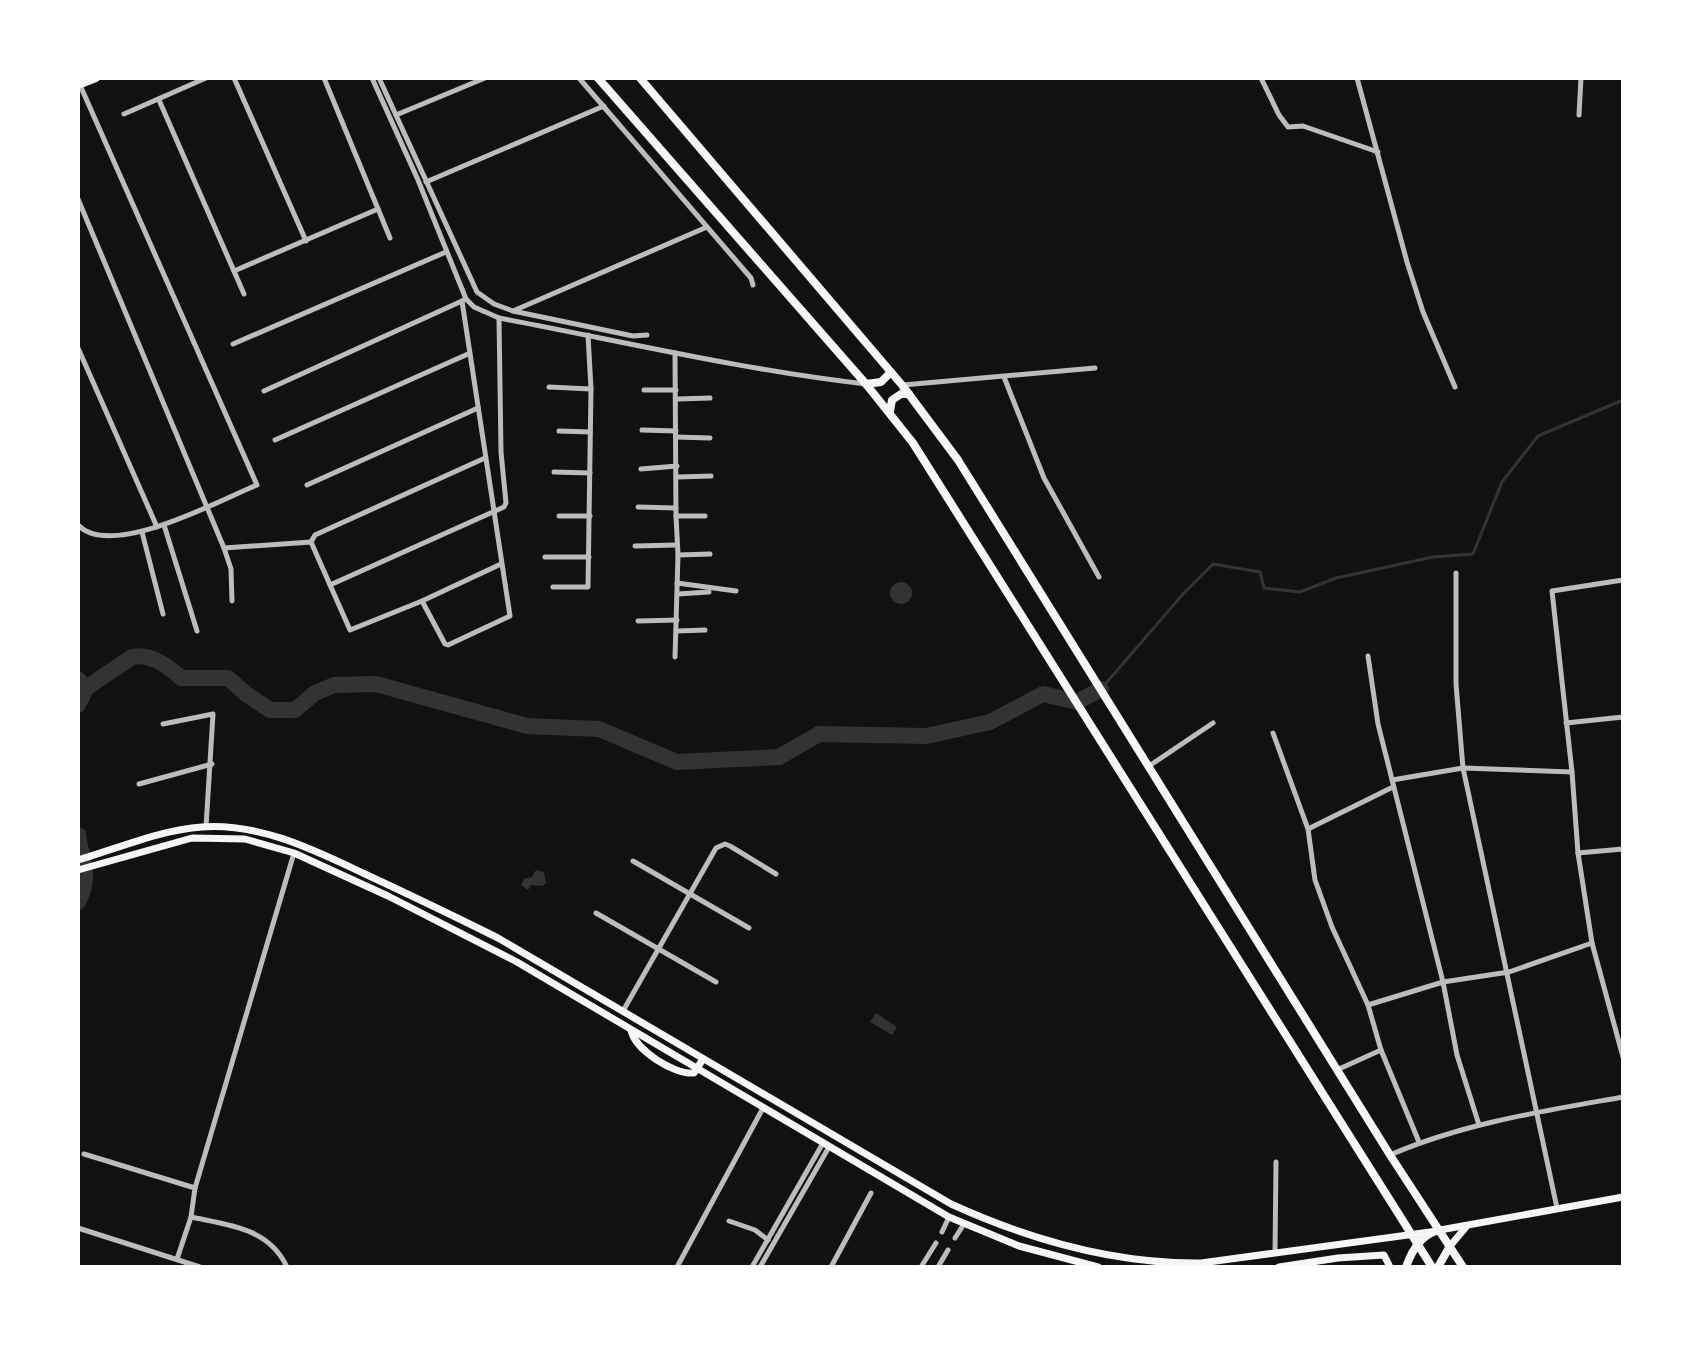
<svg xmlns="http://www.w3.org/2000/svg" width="1701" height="1345" font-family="'Work Sans',sans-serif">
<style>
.water{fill:#333}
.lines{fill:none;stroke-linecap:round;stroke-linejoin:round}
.stream{stroke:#333;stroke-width:3}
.river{stroke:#333;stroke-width:16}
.minor{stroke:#bcbcbc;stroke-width:5}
.secondary{stroke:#f5f5f5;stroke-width:7}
.primary{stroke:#f5f5f5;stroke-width:8}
</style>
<rect width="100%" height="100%" fill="#111"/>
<!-- water -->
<g class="water">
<circle cx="901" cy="593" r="11"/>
<path d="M 536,870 L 544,872 L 546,883 L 543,886 L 531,885 L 528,890 L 521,885 L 524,879 L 532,877 Z"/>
<path d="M 876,1013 L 897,1027 L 892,1035 L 870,1022 Z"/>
</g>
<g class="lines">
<!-- stream -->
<path class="stream" d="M 1101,689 L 1183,594 L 1213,564 L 1260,572 L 1264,588 L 1300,592 L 1336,578 L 1433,557 L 1473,554 L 1502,482 L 1538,436 L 1623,400"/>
<!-- river -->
<g class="river">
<path d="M 78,679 L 86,688 L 132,657 C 151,653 168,666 181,678 L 228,678 L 246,694 L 270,710 L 295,710 L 315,693 L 334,685 L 376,684 L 527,726 L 599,729 L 677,762 L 779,757 L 819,734 L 927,736 L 990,722 L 1043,694 L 1077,702 L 1101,689"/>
<path d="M 78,705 L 86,688"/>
<path d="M 78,835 C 82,862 92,875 78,902"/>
</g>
<!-- minor -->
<g class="minor">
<path d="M 234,78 L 306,241"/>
<path d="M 324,78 L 390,238"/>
<path d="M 372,78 L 418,180 L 466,299 L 474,307 L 499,318 C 621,341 743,370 866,384"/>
<path d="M 379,78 L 477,292 L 494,304 L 513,311 L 633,336 L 647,335"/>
<path d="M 579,78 L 751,278 L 753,285"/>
<path d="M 1261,78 L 1279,115 L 1288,127 L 1303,126 L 1378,152"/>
<path d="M 1357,78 L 1407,262 L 1423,312 L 1455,387"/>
<path d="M 159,100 L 244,294"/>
<path d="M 124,114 L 206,78"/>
<path d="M 396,115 L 485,78"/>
<path d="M 1579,115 L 1581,78"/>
<path d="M 426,182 L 604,106"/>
<path d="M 78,199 L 224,548 L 231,569 L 232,601"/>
<path d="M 234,271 L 378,209"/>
<path d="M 513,311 L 707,227"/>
<path d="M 233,344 L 446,252"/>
<path d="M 78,348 L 157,527"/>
<path d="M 1004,377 L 1044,478 L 1099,577"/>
<path d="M 903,385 L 1095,368"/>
<path d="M 549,387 L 591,389"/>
<path d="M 644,390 L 676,390"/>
<path d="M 264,391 L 462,301"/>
<path d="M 677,399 L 710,398"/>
<path d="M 642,430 L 676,431"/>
<path d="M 559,431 L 590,432"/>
<path d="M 676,437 L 710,438"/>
<path d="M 275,440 L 468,354"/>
<path d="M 485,458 L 315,535 L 311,542 L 350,630 L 422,601 L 501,564"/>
<path d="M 641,469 L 677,466"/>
<path d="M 554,472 L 590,473"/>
<path d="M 677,477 L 711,476"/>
<path d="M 307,485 L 478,408"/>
<path d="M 638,507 L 676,508"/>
<path d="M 559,516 L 590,516"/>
<path d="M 676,516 L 705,516"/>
<path d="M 78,525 C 111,560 220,500 257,485 L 80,85"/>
<path d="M 164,525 L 197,631"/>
<path d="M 142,532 L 163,614"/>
<path d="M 635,546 L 677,545"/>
<path d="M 224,548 L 311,542"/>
<path d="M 678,555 L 710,554"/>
<path d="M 545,557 L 589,557"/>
<path d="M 1456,573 L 1456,684 L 1463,768 L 1557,1208"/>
<path d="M 1623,580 L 1552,591 L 1572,772 L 1578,853 L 1592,943 L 1623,1057"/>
<path d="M 677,583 L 736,591"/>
<path d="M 330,585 L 504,507 L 506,503 L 501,452 L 499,318"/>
<path d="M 553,587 L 588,587 L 591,389 L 588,335"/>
<path d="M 678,594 L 709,592"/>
<path d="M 422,601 L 445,644 L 448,645 L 510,616 L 462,301 L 466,299"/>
<path d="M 638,621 L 677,620"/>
<path d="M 677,631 L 705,630"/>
<path d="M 1368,656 L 1378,724 L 1443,982 L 1457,1055 L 1479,1125"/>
<path d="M 675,657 L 678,555 L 676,516 L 675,353"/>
<path d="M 1566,723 L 1623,717"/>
<path d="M 163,724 L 213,714 L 206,827"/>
<path d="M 1273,733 L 1308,829 L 1315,880 L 1332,927 L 1368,1005 L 1381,1050 L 1419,1142"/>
<path d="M 1149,766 L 1213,723"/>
<path d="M 1392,780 L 1463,768 L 1572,772"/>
<path d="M 139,784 L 212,764"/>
<path d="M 1308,829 L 1393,787"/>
<path d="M 1578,853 L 1623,849"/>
<path d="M 633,861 L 749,928"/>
<path d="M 596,913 L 716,982"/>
<path d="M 1368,1005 L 1443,982 L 1509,972 L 1592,943"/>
<path d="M 623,1011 L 716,848 L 725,844 L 730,846 L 776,874"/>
<path d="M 1339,1069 L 1381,1050"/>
<path d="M 84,1154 L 195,1188"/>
<path d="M 1390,1155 C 1464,1123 1544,1111 1623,1097"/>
<path d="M 191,1217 C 229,1225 269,1228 287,1267"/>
<path d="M 729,1221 L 755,1230 L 768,1240"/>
<path d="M 78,1228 L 200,1267"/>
<path d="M 942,1232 L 949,1217"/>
<path d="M 955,1238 L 964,1224"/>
<path d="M 1275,1253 L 1276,1162"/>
<path d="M 177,1259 L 191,1217 L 195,1188 L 294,853"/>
<path d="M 677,1267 L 763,1108"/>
<path d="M 752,1267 L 823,1143"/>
<path d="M 760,1267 L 829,1147"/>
<path d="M 831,1267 L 871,1193"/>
<path d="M 921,1267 L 936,1243"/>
<path d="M 938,1267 L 948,1250"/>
</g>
<!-- secondary -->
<g class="secondary">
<path d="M 78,860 C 119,848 160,830 202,827 C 261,823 314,850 365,874 C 410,895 454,916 498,938 L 951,1204 C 1030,1240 1113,1264 1201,1263 L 1430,1232"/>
<path d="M 78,870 L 192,838 L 245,839 L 294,853 L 388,896 L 517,962 L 949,1217 L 1019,1246 L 1098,1267"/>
<path d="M 631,1030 C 635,1050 674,1075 694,1073 L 703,1059"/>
<path d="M 1440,1230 L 1623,1197"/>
<path d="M 1450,1246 L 1466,1227"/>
<path d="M 1279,1267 L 1338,1258 L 1384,1255 L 1390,1267"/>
</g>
<!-- primary -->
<g class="primary">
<path d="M 598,78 L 866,384 L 913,443 L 1432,1267"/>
<path d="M 640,78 L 902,385 L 958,460 L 1390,1155 L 1463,1267"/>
<path d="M 78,85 L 96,78"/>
<path d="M 866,384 L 881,382 L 891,372"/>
<path d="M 890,411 L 892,400 L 901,394 L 909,394"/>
<path d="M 1406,1267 C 1412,1250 1422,1233 1440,1230"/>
<path d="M 1438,1267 L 1450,1246"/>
</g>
</g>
<!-- border -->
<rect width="1701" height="1345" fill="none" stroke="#ffffff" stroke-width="160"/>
</svg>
